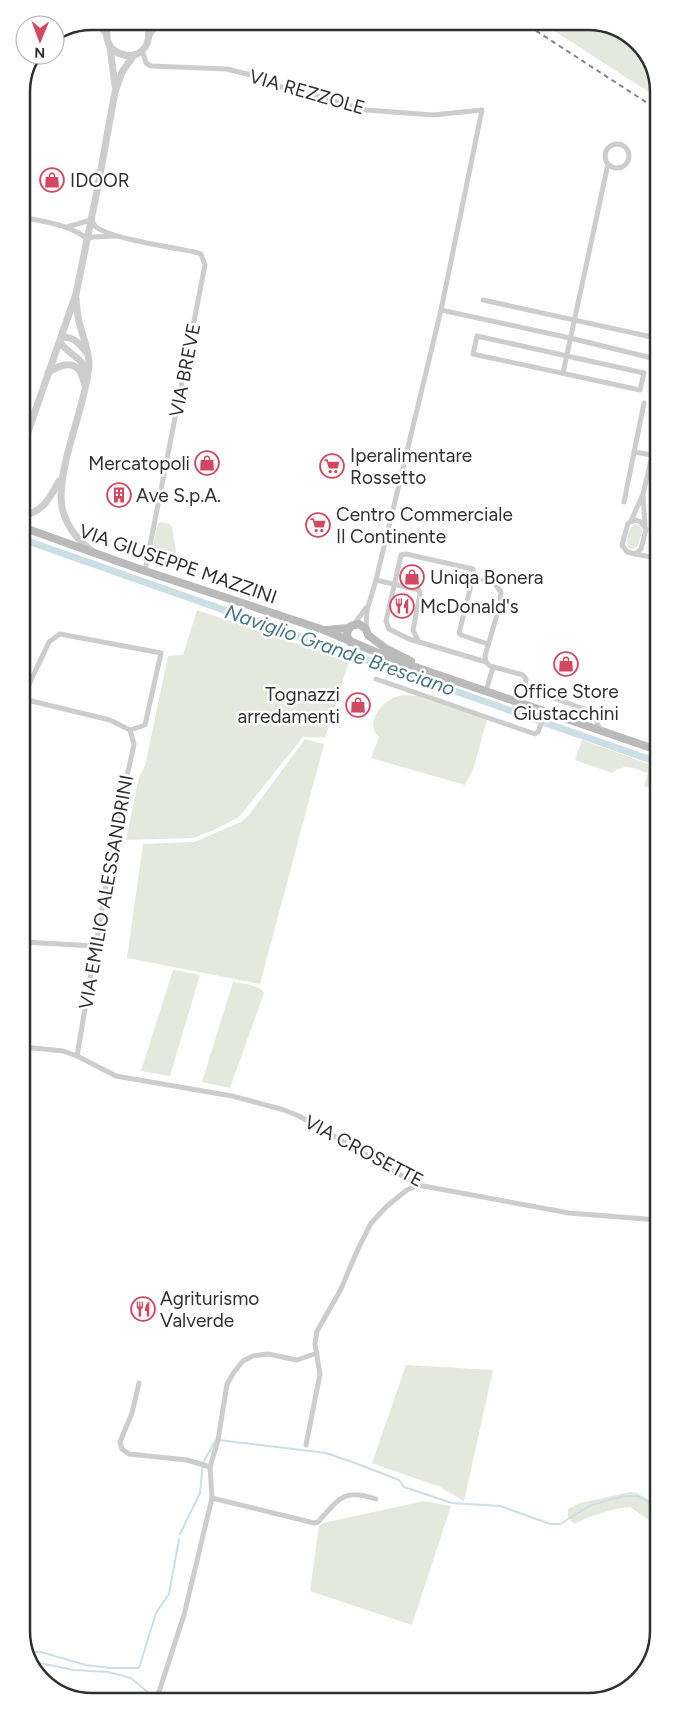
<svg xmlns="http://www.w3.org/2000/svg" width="680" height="1723" font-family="Figtree,sans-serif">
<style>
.green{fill:#e4e8dd}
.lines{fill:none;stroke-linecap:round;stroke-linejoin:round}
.stream{stroke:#ccdfe7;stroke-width:2}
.canal{stroke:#ccdfe7;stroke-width:7}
.minor{stroke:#cdcdcd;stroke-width:5}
.tertiary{stroke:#cdcdcd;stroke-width:7}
.secondary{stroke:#bababa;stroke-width:8}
.rail{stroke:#858585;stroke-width:2;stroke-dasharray:5 4;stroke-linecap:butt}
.labels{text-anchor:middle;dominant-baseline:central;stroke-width:5;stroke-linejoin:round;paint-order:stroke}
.street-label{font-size:19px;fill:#303030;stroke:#fff}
.poi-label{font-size:19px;fill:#303030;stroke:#fff;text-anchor:start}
.water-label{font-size:20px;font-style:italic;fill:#477689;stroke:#fff}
.rim{fill:none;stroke:#303030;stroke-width:2.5}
</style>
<rect width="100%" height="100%" fill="#fff"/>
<!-- green -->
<g class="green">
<path d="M 539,21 L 593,21 L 631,36 L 655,70 L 655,96 Z"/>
<path d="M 161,522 L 170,524 L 172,527 L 178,563 L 180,568 L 184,571 L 152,561 L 150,559 L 158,524 Z"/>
<path d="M 635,524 L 640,525 L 642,531 L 638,546 L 632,549 L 628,547 C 626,540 628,527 635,524 Z"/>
<path d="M 197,610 L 349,661 L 325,738 L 303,737 L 239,817 L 214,830 L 193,838 L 126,840 L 139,777 L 145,766 L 168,656 L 183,655 Z"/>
<path d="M 404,695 L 418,696 L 487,720 L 473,770 L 465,785 L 371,758 L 379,737 C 365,725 379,704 393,698 C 396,696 401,696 404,695 Z"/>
<path d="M 305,739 L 324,744 L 260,984 L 127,958 L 143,844 L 194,842 L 241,822 L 249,815 Z"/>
<path d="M 582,740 L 657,767 L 657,791 L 644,786 L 648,773 C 634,768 625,763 612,773 L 575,760 Z"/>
<path d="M 173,970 L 200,975 L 170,1076 L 141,1071 Z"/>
<path d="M 233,982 C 243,984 259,984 264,993 L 230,1088 L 202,1082 Z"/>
<path d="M 406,1365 L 493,1370 L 464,1501 L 440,1487 L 372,1463 Z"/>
<path d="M 630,1492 L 637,1493 L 658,1505 L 658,1526 L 630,1507 C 610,1509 593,1515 574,1524 L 568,1517 L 568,1509 L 580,1503 Z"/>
<path d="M 424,1501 L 451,1506 L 412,1625 L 310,1591 L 319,1526 L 323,1523 Z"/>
</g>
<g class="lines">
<!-- stream -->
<g class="stream">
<path d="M 219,1440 L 326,1453 L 355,1463 L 399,1480 L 404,1487 L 452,1503 L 500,1506 L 550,1524 L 560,1524 L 591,1505 L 624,1496 L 638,1496 L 658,1507"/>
<path d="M 180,1534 L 200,1493 L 203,1463 L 215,1441"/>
<path d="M 25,1649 L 30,1652 L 41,1652 L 86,1665 L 110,1668 L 139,1668 L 156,1613 L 169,1594 L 179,1539"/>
<path d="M 30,1653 L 39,1663 L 74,1670 L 108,1672 L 131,1678 L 151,1695 L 170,1701"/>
</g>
<!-- canal -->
<path class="canal" d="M 22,539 L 657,762"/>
<!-- minor -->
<g class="minor">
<path d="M 142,50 L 146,63 L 151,66 L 227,69 L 255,76 L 274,85 L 318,97 L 366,110 L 433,115 L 482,110 L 441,310 L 376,580 L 367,610 L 366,629"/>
<circle cx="617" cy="156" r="12"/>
<path d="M 22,217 C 44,222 69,224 87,239 L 93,237 L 116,236"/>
<path d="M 67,227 L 91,220 C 91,220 95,226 95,226 C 107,238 175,248 195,252 L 201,254 L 205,265 L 145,571"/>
<path d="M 483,300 L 656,338"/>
<path d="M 441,310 L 570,338 L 656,359"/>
<path d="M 477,336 L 644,373 L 640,390 L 473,354 Z"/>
<path d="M 563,373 L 608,164"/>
<path d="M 634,452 L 652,455"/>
<path d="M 643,495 L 645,525"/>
<path d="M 624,502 L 644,403"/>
<path d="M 636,520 L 641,522 L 646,529 L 641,549 L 635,554 L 627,552 L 622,545 L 628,523 Z"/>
<path d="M 631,521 L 643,494 L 656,439"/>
<path d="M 635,554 L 656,558"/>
<path d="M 376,580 L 419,590 L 420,594 L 413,630 L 418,640"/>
<path d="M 483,580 L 495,584 L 501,592 L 500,604 L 485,656 L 486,662 L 490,666 L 523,675 L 526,679 L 525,685 L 528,689 L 593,712 L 600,730"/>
<path d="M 354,624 L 366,608"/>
<path d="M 486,662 L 409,639 L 389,629 L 386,621 L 401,555 L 406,554 L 473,569 L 474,573 L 459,633 L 461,635 L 488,644"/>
<path d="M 376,679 L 535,734 L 538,732 L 546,711"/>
<path d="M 486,691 L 493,667"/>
<path d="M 23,697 L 49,642 L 60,634 L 161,653 L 145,725 L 130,730"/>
<path d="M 23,699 L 110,720 L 130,730 L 134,744 L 114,837 L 77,1056"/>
<path d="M 23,942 L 96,946"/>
<path d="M 24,1047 L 63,1051 L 77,1056 L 116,1076 L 232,1096 L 284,1110 L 299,1116 L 418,1185 L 569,1213 L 658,1220"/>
<path d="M 139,1383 L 132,1413 L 120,1442 L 122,1449 L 129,1454 L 187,1460 L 210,1467"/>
<path d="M 306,1445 L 320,1374 L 315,1344 L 317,1331 L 340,1291 L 358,1249 L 371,1223 L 387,1206 L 407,1190 L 418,1185"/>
<path d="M 212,1498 L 314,1523 L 318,1522 C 340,1498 343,1488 376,1499"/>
<path d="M 156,1701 L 184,1615 L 212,1498 L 210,1467 L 218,1440 L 227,1384 L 234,1372 L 243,1361 L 253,1356 L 268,1354 L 297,1360 L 317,1353"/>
</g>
<!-- tertiary -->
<g class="tertiary">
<path d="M 97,21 L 107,35"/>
<path d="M 111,21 C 93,48 134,70 147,44 C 150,36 149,28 144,21"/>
<path d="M 149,35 L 159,21"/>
<path d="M 110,47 L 115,86"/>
<path d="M 76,299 C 77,308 77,316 80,325 C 83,338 90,353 89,366 C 86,395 75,424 68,452 C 57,495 55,522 92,551"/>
<path d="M 62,337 C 74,337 79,343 86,352"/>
<path d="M 60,342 C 68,355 83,357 87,373"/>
<path d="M 48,373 C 64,361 80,360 84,383"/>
<path d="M 22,449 L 76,294 L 97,191 L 115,92 L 122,72 L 134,55"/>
<path d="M 22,516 C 43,512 50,498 59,481"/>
</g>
<!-- secondary -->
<g class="secondary">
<path d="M 22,527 L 145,571 L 324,630 L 392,659 L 657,750"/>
<path d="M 326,630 L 349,628"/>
<path d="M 350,642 C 346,636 346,631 351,626 L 359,624 L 366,629 L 368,635 L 385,648 L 411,661"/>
</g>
<!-- rail -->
<path class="rail" d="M 521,21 L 655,108"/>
</g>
<!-- icons -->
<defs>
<g id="shop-ring" transform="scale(1.25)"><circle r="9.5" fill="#fff" stroke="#d14860" stroke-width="1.5"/><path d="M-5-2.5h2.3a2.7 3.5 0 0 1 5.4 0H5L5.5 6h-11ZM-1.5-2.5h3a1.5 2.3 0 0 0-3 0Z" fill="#d14860"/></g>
<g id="supermarket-ring" transform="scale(1.25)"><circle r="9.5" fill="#fff" stroke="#d14860" stroke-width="1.5"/><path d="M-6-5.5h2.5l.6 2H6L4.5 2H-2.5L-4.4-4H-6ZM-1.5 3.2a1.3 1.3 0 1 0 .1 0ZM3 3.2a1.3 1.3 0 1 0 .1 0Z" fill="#d14860"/></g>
<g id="building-ring" transform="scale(1.25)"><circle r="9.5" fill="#fff" stroke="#d14860" stroke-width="1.5"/><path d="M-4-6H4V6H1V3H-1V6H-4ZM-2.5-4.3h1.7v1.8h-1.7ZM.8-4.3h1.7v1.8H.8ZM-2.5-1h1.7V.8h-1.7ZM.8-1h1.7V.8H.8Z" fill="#d14860"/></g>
<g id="restaurant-ring" transform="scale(1.25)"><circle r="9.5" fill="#fff" stroke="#d14860" stroke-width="1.5"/><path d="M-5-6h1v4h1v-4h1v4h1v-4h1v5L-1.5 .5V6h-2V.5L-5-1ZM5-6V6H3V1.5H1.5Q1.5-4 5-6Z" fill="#d14860"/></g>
</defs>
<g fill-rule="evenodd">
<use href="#shop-ring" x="52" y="180"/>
<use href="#shop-ring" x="207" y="463"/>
<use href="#supermarket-ring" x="332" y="466"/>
<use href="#building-ring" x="119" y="495"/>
<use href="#supermarket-ring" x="318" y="525"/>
<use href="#shop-ring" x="412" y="577"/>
<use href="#restaurant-ring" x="402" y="606"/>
<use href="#shop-ring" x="566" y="664"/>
<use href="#shop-ring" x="358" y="705"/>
<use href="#restaurant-ring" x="143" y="1309"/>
</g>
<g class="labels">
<!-- street labels -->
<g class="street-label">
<text transform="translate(307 92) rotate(16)">VIA REZZOLE</text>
<text transform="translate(185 370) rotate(-79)">VIA BREVE</text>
<text transform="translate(178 564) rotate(19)">VIA GIUSEPPE MAZZINI</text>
<text transform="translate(106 892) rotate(-80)">VIA EMILIO ALESSANDRINI</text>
<text transform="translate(364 1151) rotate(28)">VIA CROSETTE</text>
</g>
<!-- poi labels -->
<g class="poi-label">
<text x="70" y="180">IDOOR</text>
<text x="350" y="455">Iperalimentare<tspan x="350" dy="22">Rossetto</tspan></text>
<text x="190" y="463" text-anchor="end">Mercatopoli</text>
<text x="136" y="495">Ave S.p.A.</text>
<text x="336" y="514">Centro Commerciale<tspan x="336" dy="22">Il Continente</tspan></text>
<text x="430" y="577">Uniqa Bonera</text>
<text x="420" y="606">McDonald's</text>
<text x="566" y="691" text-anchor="middle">Office Store<tspan x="566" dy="22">Giustacchini</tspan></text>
<text x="340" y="694" text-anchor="end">Tognazzi<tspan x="340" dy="22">arredamenti</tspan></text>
<text x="160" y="1298">Agriturismo<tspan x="160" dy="22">Valverde</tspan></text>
</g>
<!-- water labels -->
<g class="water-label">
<text transform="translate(340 650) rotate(19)">Naviglio Grande Bresciano</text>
</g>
</g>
<!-- crop -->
<path d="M0 0H680V1723H0ZM92 30H588A62 62 0 0 1 650 92V1631A62 62 0 0 1 588 1693H92A62 62 0 0 1 30 1631V92A62 62 0 0 1 92 30Z" fill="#fff" fill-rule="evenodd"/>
<path class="rim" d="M92 30H588A62 62 0 0 1 650 92V1631A62 62 0 0 1 588 1693H92A62 62 0 0 1 30 1631V92A62 62 0 0 1 92 30Z"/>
<!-- north arrow -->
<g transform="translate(40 40) rotate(181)"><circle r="24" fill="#ffffff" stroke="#acacac"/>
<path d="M0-4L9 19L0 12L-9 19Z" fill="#d14860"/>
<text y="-8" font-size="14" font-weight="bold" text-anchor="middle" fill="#303030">N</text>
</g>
</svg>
